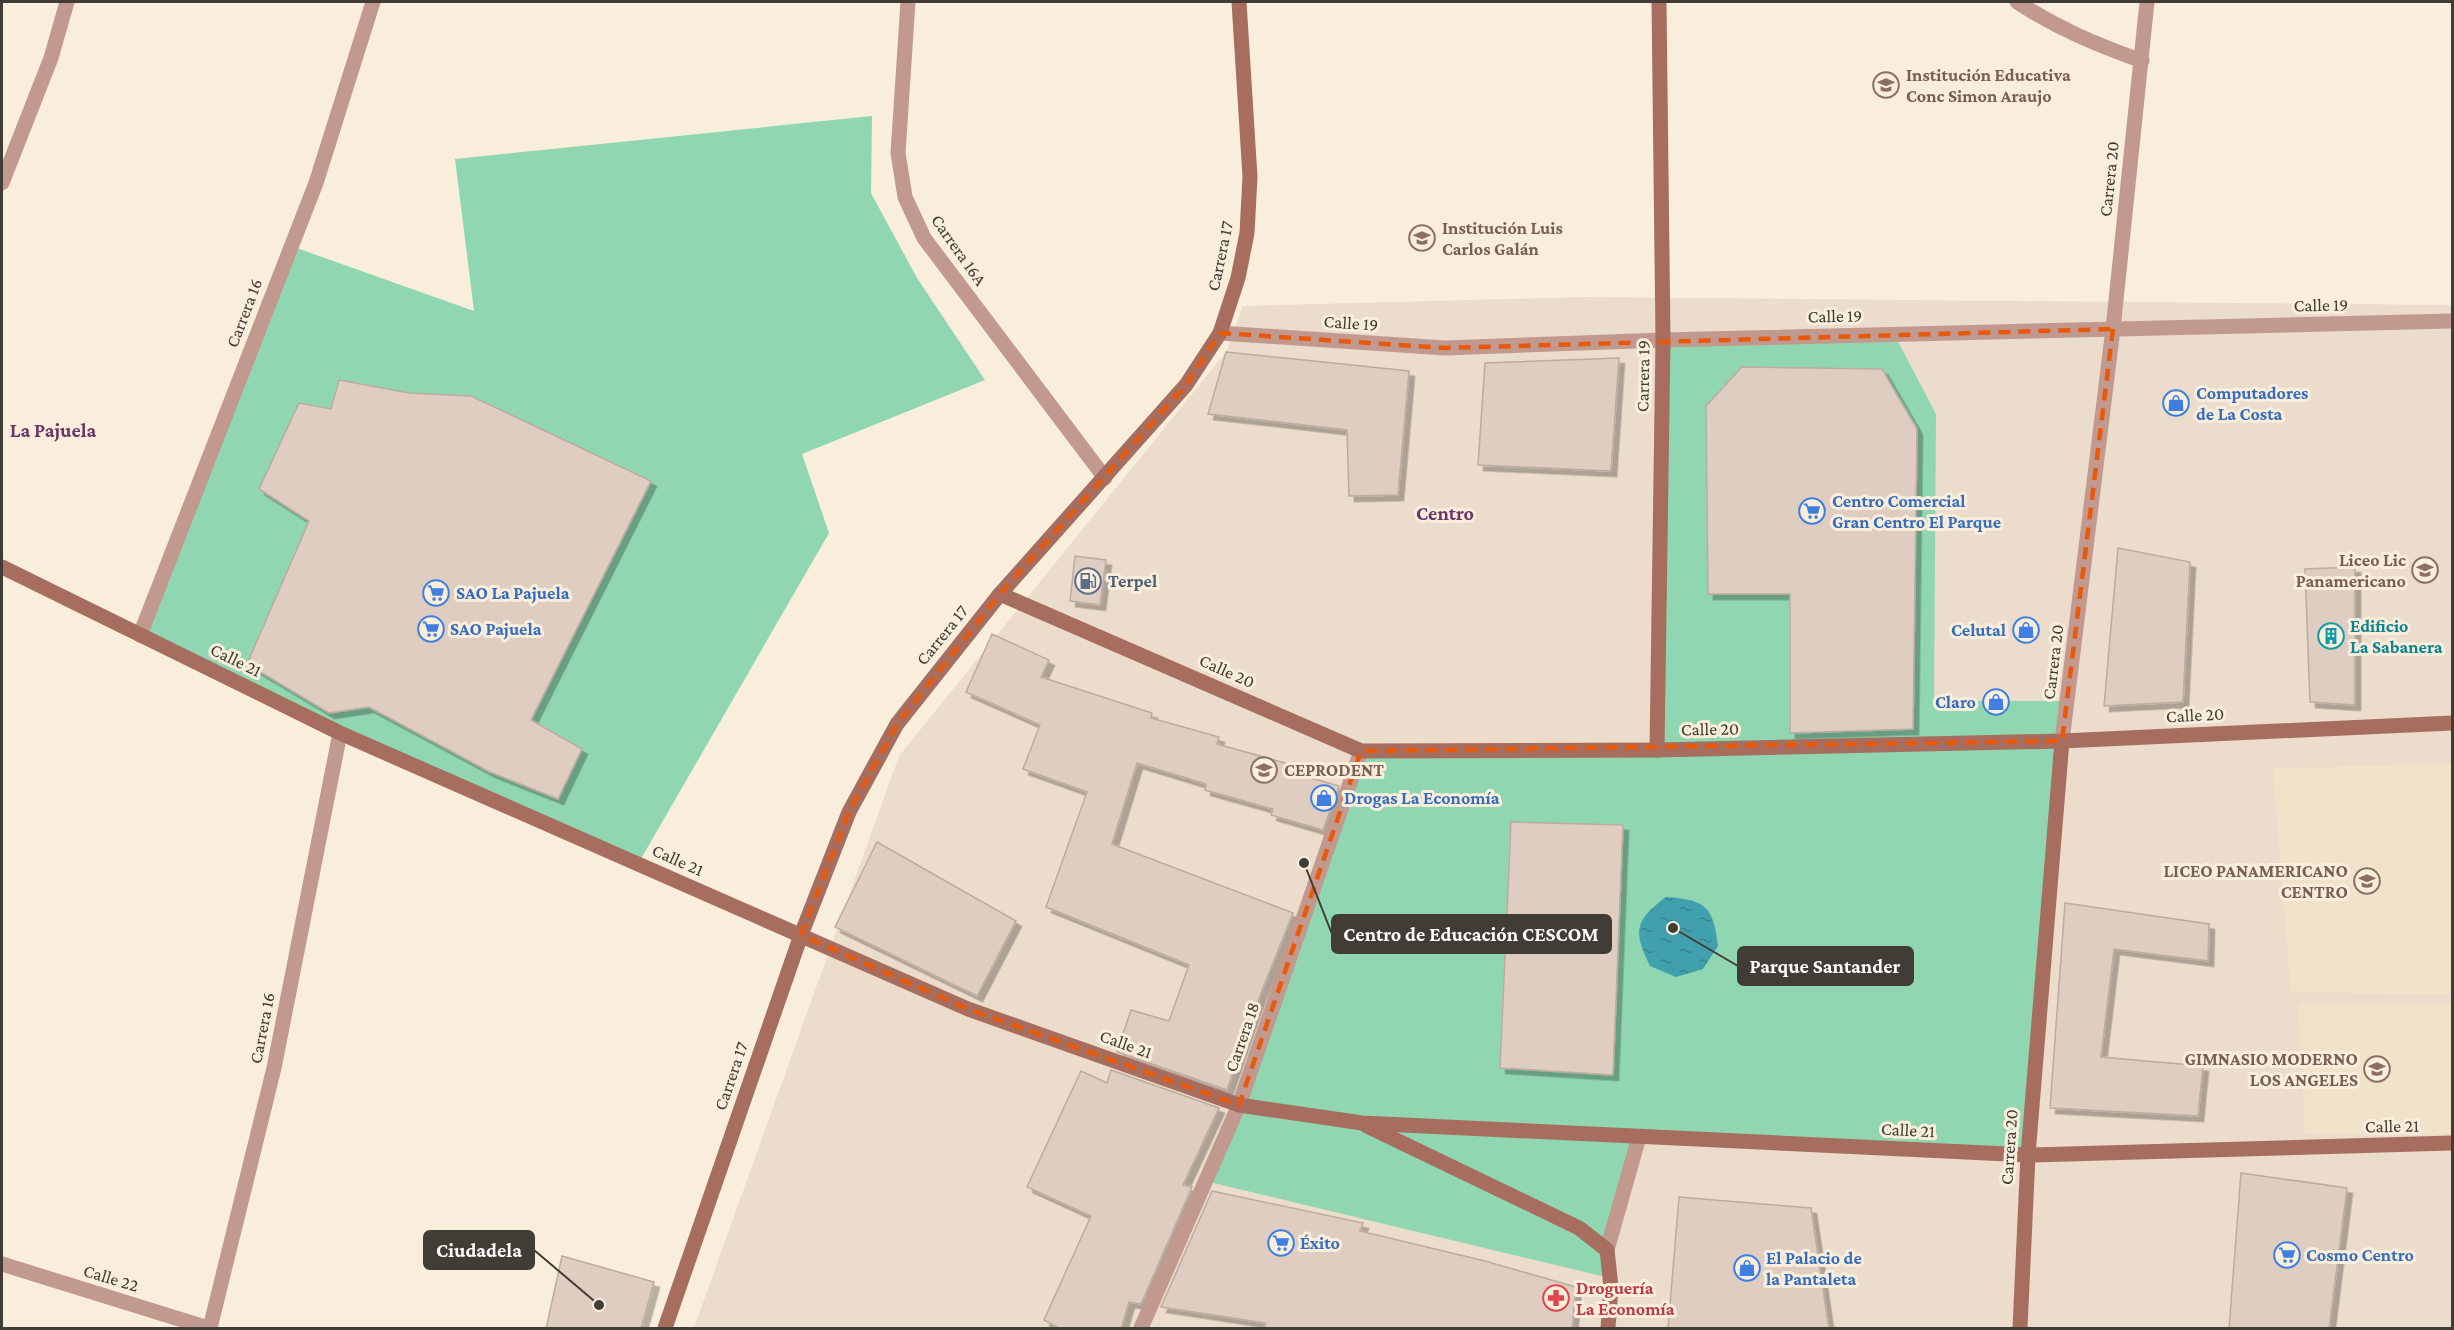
<svg xmlns="http://www.w3.org/2000/svg" width="2454" height="1330" font-family="'Crimson Pro',serif">
<style>
.commercial{fill:#ecdccb}
.built{fill:#f1e2ca}
.park{fill:#90d7b1}
.water{fill:url(#water-ripples)}
.building{fill:#dfcdc1;stroke:#bdaba0;stroke-width:1.5;filter:url(#shadow)}
.lines{fill:none;stroke-linecap:round;stroke-linejoin:round}
.street{stroke:#c1998e;stroke-width:15}
.secondary{stroke:#a76e5f;stroke-width:15}
.marked{fill:none;stroke:#e8590c;stroke-width:4.5;stroke-dasharray:12 8;stroke-linejoin:round}
.labels{text-anchor:middle;dominant-baseline:central;stroke-width:6;stroke-linejoin:round;paint-order:stroke}
.education-label{font-size:18px;font-weight:bold;fill:#785e54;stroke:#f9eedc;text-anchor:start}
.street-label{font-size:18px;fill:#413c35;stroke:#f9eedc}
.shop-label{font-size:18px;font-weight:bold;fill:#366cbe;stroke:#f9eedc;text-anchor:start}
.service-label{font-size:18px;font-weight:bold;fill:#4e5e75;stroke:#f9eedc;text-anchor:start}
.culture-label{font-size:18px;font-weight:bold;fill:#0d838f;stroke:#f9eedc;text-anchor:start}
.health-label{font-size:18px;font-weight:bold;fill:#be3a42;stroke:#f9eedc;text-anchor:start}
.neighbourhood-label{font-size:20px;font-weight:bold;fill:#683668;stroke:#f9eedc}
.leader{fill:none;stroke:#413c35;stroke-width:2}
.callout-dot{fill:#413c35;stroke:#f9eedc;stroke-width:2}
.callout{fill:#413c35;stroke:#413c35;stroke-width:2}
.callout-label{font-size:20px;text-anchor:middle;font-weight:bold;fill:#fff}
</style>
<defs>
<pattern id="water-ripples" width="26" height="14" patternUnits="userSpaceOnUse" patternTransform="scale(1.5)"><rect width="26" height="14" fill="#40a0ad"/><path d="M2 4q2-2 4 0t4 0M15 11q2-2 4 0t4 0" fill="none" stroke="#37848e"/></pattern>
<filter id="shadow"><feDropShadow dx="5.5" dy="5.5" stdDeviation="0" flood-color="#0004"/></filter>
</defs>
<rect width="100%" height="100%" fill="#f9eedc"/>
<!-- commercial -->
<path class="commercial" d="M 1587,297 L 2452,305 L 2452,1328 L 694,1328 L 899,756 L 1226,352 L 1243,306 Z"/>
<!-- built -->
<g class="built">
<path d="M 2452,764 L 2452,994 L 2291,993 L 2273,768 Z"/>
<path d="M 2298,1003 L 2452,1003 L 2452,1134 L 2305,1134 Z"/>
</g>
<!-- park -->
<g class="park">
<path d="M 872,116 L 871,193 L 917,278 L 985,380 L 802,454 L 829,533 L 638,864 L 140,635 L 291,246 L 474,311 L 455,159 Z"/>
<path d="M 1894,334 L 1936,414 L 1934,701 L 2068,701 L 2028,1155 L 1639,1137 L 1607,1250 L 1610,1278 L 1205,1181 L 1361,751 L 1657,746 L 1663,340 Z"/>
</g>
<!-- water -->
<path class="water" d="M 1666,897 C 1706,900 1713,906 1718,946 L 1703,969 L 1676,977 L 1650,966 C 1633,931 1634,921 1666,897 Z"/>
<!-- building -->
<g class="building">
<path d="M 1226,352 L 1409,371 L 1398,495 L 1349,496 L 1347,430 L 1208,414 Z"/>
<path d="M 1619,358 L 1611,471 L 1478,465 L 1485,363 Z"/>
<path d="M 1742,367 L 1882,369 L 1917,429 L 1913,729 L 1790,733 L 1790,594 L 1708,594 L 1706,406 Z"/>
<path d="M 339,380 L 409,393 L 471,396 L 651,481 L 531,720 L 582,749 L 558,799 L 490,772 L 369,707 L 329,713 L 247,664 L 309,521 L 259,489 L 299,403 L 331,409 Z"/>
<path d="M 2118,548 L 2190,562 L 2183,702 L 2104,706 Z"/>
<path d="M 1075,556 L 1106,560 L 1100,605 L 1070,601 Z"/>
<path d="M 2355,567 L 2355,705 L 2310,702 L 2305,569 Z"/>
<path d="M 992,634 L 1049,660 L 1041,677 L 1152,713 L 1151,718 L 1219,737 L 1217,744 L 1285,763 L 1283,770 L 1339,786 L 1323,830 L 1271,815 L 1273,809 L 1205,790 L 1206,784 L 1137,763 L 1112,844 L 1293,913 L 1261,993 L 1227,1090 L 1117,1052 L 1131,1010 L 1169,1021 L 1189,965 L 1046,907 L 1087,792 L 1023,769 L 1040,725 L 966,692 Z"/>
<path d="M 1511,822 L 1623,825 L 1613,1075 L 1500,1068 Z"/>
<path d="M 877,842 L 1016,921 L 977,996 L 835,927 Z"/>
<path d="M 2065,903 L 2209,924 L 2208,961 L 2114,949 L 2101,1057 L 2203,1066 L 2198,1116 L 2050,1108 Z"/>
<path d="M 1111,1070 L 1219,1108 L 1183,1185 L 1192,1187 L 1141,1304 L 1129,1302 L 1121,1329 L 1061,1329 L 1044,1320 L 1091,1216 L 1027,1187 L 1081,1071 L 1107,1083 Z"/>
<path d="M 2241,1173 L 2347,1188 L 2329,1329 L 2229,1329 Z"/>
<path d="M 1212,1191 L 1363,1223 L 1360,1231 L 1485,1261 L 1576,1287 L 1572,1329 L 1264,1329 L 1266,1323 L 1161,1307 Z"/>
<path d="M 1679,1197 L 1811,1208 L 1829,1329 L 1668,1329 Z"/>
<path d="M 562,1256 L 654,1282 L 641,1329 L 546,1329 Z"/>
</g>
<g class="lines">
<!-- street -->
<g class="street">
<path d="M 908,2 L 898,153 L 905,197 L 924,238 L 1105,478"/>
<path d="M 2017,2 C 2059,29 2095,44 2142,61"/>
<path d="M 2,183 L 51,58 L 67,2"/>
<path d="M 1220,333 L 1445,348 L 1663,340 L 2452,321"/>
<path d="M 140,635 L 316,183 L 373,2"/>
<path d="M 2062,741 L 2113,329 L 2147,2"/>
<path d="M 1607,1250 L 1639,1137"/>
<path d="M 2,1264 L 208,1328"/>
<path d="M 210,1328 L 274,1068 L 340,733"/>
<path d="M 1141,1328 L 1239,1105 L 1361,751"/>
</g>
<!-- secondary -->
<g class="secondary">
<path d="M 2,567 L 340,733 L 968,1009 L 1239,1105 L 1362,1123 L 2028,1155 L 2452,1143"/>
<path d="M 1000,594 L 1361,751 L 1657,750 L 2062,741 L 2452,723"/>
<path d="M 1657,750 L 1663,340 L 1659,2"/>
<path d="M 1367,1126 L 1579,1228 L 1607,1250 L 1611,1287 L 1608,1328"/>
<path d="M 665,1328 L 801,935 L 849,812 L 897,724 L 1000,594 L 1186,385 L 1220,333 L 1238,278 L 1247,233 L 1250,177 L 1239,2"/>
<path d="M 2020,1328 L 2028,1155 L 2062,741"/>
</g>
</g>
<!-- marked area -->
<path class="marked" d="M 2113,329 L 2062,741 L 1361,751 L 1239,1105 L 968,1009 L 801,935 L 849,812 L 897,724 L 1000,594 L 1186,385 L 1220,333 L 1445,348 Z"/>
<!-- icons -->
<defs>
<g id="school-ring" transform="scale(1.35)"><circle r="9.5" fill="#f9eedc" stroke="#8d6e63" stroke-width="1.5"/><path d="M0-5L7-2L0 1L-7-2ZM-4 1L0 2.5L4 1V4Q0 6-4 4Z" fill="#8d6e63"/></g>
<g id="shop-ring" transform="scale(1.35)"><circle r="9.5" fill="#f9eedc" stroke="#3f7fe0" stroke-width="1.5"/><path d="M-5-2.5h2.3a2.7 3.5 0 0 1 5.4 0H5L5.5 6h-11ZM-1.5-2.5h3a1.5 2.3 0 0 0-3 0Z" fill="#3f7fe0"/></g>
<g id="supermarket-ring" transform="scale(1.35)"><circle r="9.5" fill="#f9eedc" stroke="#3f7fe0" stroke-width="1.5"/><path d="M-6-5.5h2.5l.6 2H6L4.5 2H-2.5L-4.4-4H-6ZM-1.5 3.2a1.3 1.3 0 1 0 .1 0ZM3 3.2a1.3 1.3 0 1 0 .1 0Z" fill="#3f7fe0"/></g>
<g id="fuel-ring" transform="scale(1.35)"><circle r="9.5" fill="#f9eedc" stroke="#5c6f8a" stroke-width="1.5"/><path d="M-5.5-6h7V0h2V4h1.3V-2.5L3-4.5l.8-.8L6-3V5H2.5V1h-1V6h-7ZM-4.2-4.7v3.2H.2V-4.7Z" fill="#5c6f8a"/></g>
<g id="building-ring" transform="scale(1.35)"><circle r="9.5" fill="#f9eedc" stroke="#0f9aa8" stroke-width="1.5"/><path d="M-4-6H4V6H1V3H-1V6H-4ZM-2.5-4.3h1.7v1.8h-1.7ZM.8-4.3h1.7v1.8H.8ZM-2.5-1h1.7V.8h-1.7ZM.8-1h1.7V.8H.8Z" fill="#0f9aa8"/></g>
<g id="university-ring" transform="scale(1.35)"><circle r="9.5" fill="#f9eedc" stroke="#8d6e63" stroke-width="1.5"/><path d="M0-5L7-2L0 1L-7-2ZM-4 1L0 2.5L4 1V4Q0 6-4 4Z" fill="#8d6e63"/></g>
<g id="pharmacy-ring" transform="scale(1.35)"><circle r="9.5" fill="#f9eedc" stroke="#e0444e" stroke-width="1.5"/><path d="M-2-6h4v4h4v4h-4v4h-4v-4h-4v-4h4Z" fill="#e0444e"/></g>
</defs>
<g fill-rule="evenodd">
<use href="#school-ring" x="1886" y="85"/>
<use href="#school-ring" x="1422" y="238"/>
<use href="#shop-ring" x="2176" y="403"/>
<use href="#supermarket-ring" x="1812" y="511"/>
<use href="#school-ring" x="2425" y="570"/>
<use href="#fuel-ring" x="1088" y="581"/>
<use href="#supermarket-ring" x="436" y="593"/>
<use href="#supermarket-ring" x="431" y="629"/>
<use href="#shop-ring" x="2026" y="630"/>
<use href="#building-ring" x="2331" y="636"/>
<use href="#shop-ring" x="1996" y="702"/>
<use href="#university-ring" x="1264" y="770"/>
<use href="#shop-ring" x="1324" y="798"/>
<use href="#school-ring" x="2367" y="881"/>
<use href="#university-ring" x="2377" y="1069"/>
<use href="#supermarket-ring" x="1281" y="1243"/>
<use href="#supermarket-ring" x="2287" y="1255"/>
<use href="#shop-ring" x="1747" y="1268"/>
<use href="#pharmacy-ring" x="1556" y="1298"/>
</g>
<g class="labels">
<!-- education labels -->
<g class="education-label">
<text x="1906" y="75">Institución Educativa<tspan x="1906" dy="21">Conc Simon Araujo</tspan></text>
<text x="1442" y="228">Institución Luis<tspan x="1442" dy="21">Carlos Galán</tspan></text>
<text x="2406" y="560" text-anchor="end">Liceo Lic<tspan x="2406" dy="21">Panamericano</tspan></text>
<text x="1284" y="770">CEPRODENT</text>
<text x="2348" y="871" text-anchor="end">LICEO PANAMERICANO<tspan x="2348" dy="21">CENTRO</tspan></text>
<text x="2358" y="1059" text-anchor="end">GIMNASIO MODERNO<tspan x="2358" dy="21">LOS ANGELES</tspan></text>
</g>
<!-- street labels -->
<g class="street-label">
<text transform="translate(2109 179) rotate(-84)">Carrera 20</text>
<text transform="translate(959 250) rotate(55)">Carrera 16A</text>
<text transform="translate(1220 256) rotate(-78)">Carrera 17</text>
<text transform="translate(2321 305) rotate(-1)">Calle 19</text>
<text transform="translate(244 313) rotate(-69)">Carrera 16</text>
<text transform="translate(1835 316) rotate(-1)">Calle 19</text>
<text transform="translate(1351 323) rotate(4)">Calle 19</text>
<text transform="translate(1643 376) rotate(-89)">Carrera 19</text>
<text transform="translate(942 635) rotate(-51)">Carrera 17</text>
<text transform="translate(236 660) rotate(26)">Calle 21</text>
<text transform="translate(2053 662) rotate(-83)">Carrera 20</text>
<text transform="translate(1227 671) rotate(24)">Calle 20</text>
<text transform="translate(2195 715) rotate(-3)">Calle 20</text>
<text transform="translate(1710 729) rotate(-1)">Calle 20</text>
<text transform="translate(678 860) rotate(24)">Calle 21</text>
<text transform="translate(262 1028) rotate(-79)">Carrera 16</text>
<text transform="translate(1242 1037) rotate(-71)">Carrera 18</text>
<text transform="translate(1126 1044) rotate(20)">Calle 21</text>
<text transform="translate(731 1076) rotate(-71)">Carrera 17</text>
<text transform="translate(2392 1126) rotate(-1)">Calle 21</text>
<text transform="translate(1908 1130) rotate(3)">Calle 21</text>
<text transform="translate(2009 1147) rotate(-86)">Carrera 20</text>
<text transform="translate(111 1278) rotate(17)">Calle 22</text>
</g>
<!-- shop labels -->
<g class="shop-label">
<text x="2196" y="393">Computadores<tspan x="2196" dy="21">de La Costa</tspan></text>
<text x="1832" y="501">Centro Comercial<tspan x="1832" dy="21">Gran Centro El Parque</tspan></text>
<text x="456" y="593">SAO La Pajuela</text>
<text x="450" y="629">SAO Pajuela</text>
<text x="2006" y="630" text-anchor="end">Celutal</text>
<text x="1976" y="702" text-anchor="end">Claro</text>
<text x="1344" y="798">Drogas La Economía</text>
<text x="1300" y="1243">Éxito</text>
<text x="2306" y="1255">Cosmo Centro</text>
<text x="1766" y="1258">El Palacio de<tspan x="1766" dy="21">la Pantaleta</tspan></text>
</g>
<!-- service labels -->
<g class="service-label">
<text x="1108" y="581">Terpel</text>
</g>
<!-- culture labels -->
<g class="culture-label">
<text x="2350" y="626">Edificio<tspan x="2350" dy="21">La Sabanera</tspan></text>
</g>
<!-- health labels -->
<g class="health-label">
<text x="1576" y="1288">Droguería<tspan x="1576" dy="21">La Economía</tspan></text>
</g>
<!-- neighbourhood labels -->
<g class="neighbourhood-label">
<text x="53" y="430">La Pajuela</text>
<text x="1445" y="513">Centro</text>
</g>
</g>
<!-- callouts -->
<path class="leader" d="M1304 863L1332 934M1673 928L1738 966M599 1305L534 1250"/>
<g class="callout-dot">
<circle cx="1304" cy="863" r="6"/>
<circle cx="1673" cy="928" r="6"/>
<circle cx="599" cy="1305" r="6"/>
</g>
<g class="callout">
<rect x="1332" y="915" width="279" height="38" rx="6"/>
<rect x="1738" y="947" width="175" height="38" rx="6"/>
<rect x="424" y="1231" width="110" height="38" rx="6"/>
</g>
<g class="callout-label">
<text x="1471" y="941">Centro de Educación CESCOM</text>
<text x="1825" y="973">Parque Santander</text>
<text x="479" y="1257">Ciudadela</text>
</g>
<!-- border -->
<rect width="2454" height="1330" fill="none" stroke="#413c35" stroke-width="6"/>
</svg>
